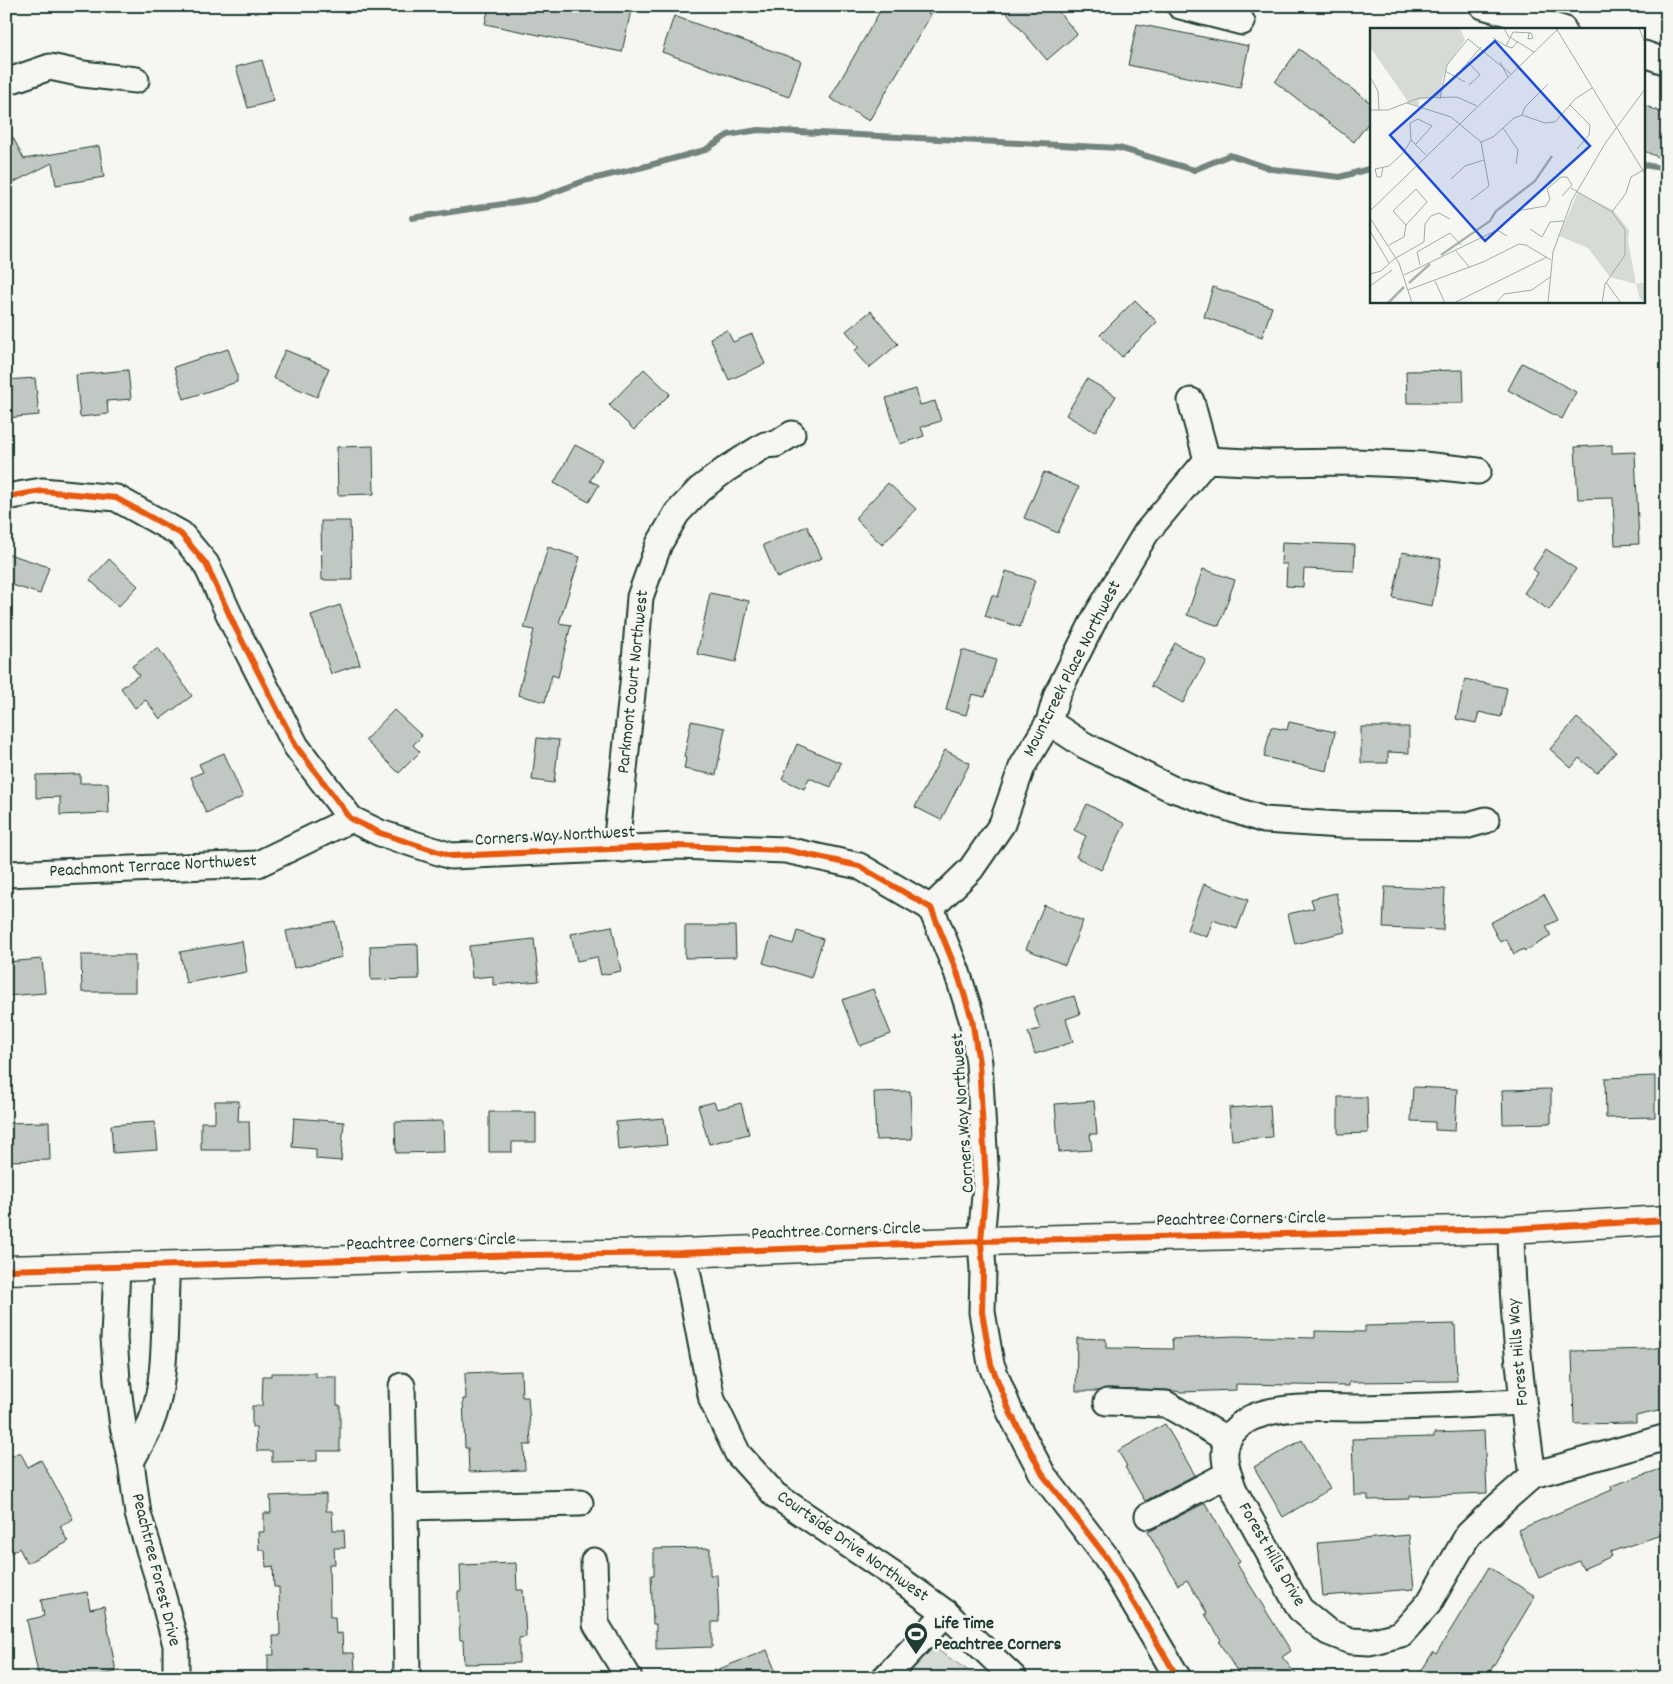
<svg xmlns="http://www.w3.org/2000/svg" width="1673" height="1684" font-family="Dekko,sans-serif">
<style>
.green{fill:#d6dbd6;stroke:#7a8c85}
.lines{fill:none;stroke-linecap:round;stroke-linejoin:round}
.stream{stroke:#72847d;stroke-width:6}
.building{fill:#c1c8c3;stroke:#1f3d34}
.street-casing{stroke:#1f3d34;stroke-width:29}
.secondary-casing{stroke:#1f3d34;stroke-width:31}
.street{stroke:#f6f6f2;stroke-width:25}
.secondary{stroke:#f6f6f2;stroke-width:28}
.cycleway-casing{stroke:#f6f6f2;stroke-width:9}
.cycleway{stroke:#e8590c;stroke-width:6}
.labels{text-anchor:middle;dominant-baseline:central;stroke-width:5;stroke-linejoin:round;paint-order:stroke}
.street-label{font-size:18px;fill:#1f3d34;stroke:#f6f6f2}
.poi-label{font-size:18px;font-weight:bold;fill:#1f3d34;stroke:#f6f6f2;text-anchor:start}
.inset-river{fill:none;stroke:#aab3ae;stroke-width:2.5}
.inset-road{fill:none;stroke:#a0aca6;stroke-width:1}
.view{fill:#1d4ed8;fill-opacity:0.15;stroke:#1d4ed8;stroke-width:2.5}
.inset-edge{fill:none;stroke:#1f3d34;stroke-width:2.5}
</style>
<rect width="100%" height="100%" fill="#f6f6f2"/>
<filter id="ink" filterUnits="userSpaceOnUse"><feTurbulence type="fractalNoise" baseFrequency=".02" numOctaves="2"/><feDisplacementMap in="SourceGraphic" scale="10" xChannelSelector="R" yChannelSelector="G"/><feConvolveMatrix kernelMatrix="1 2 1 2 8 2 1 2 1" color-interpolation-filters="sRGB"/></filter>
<g filter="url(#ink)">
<!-- green -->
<path class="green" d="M 911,1632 L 979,1678 L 864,1678 Z"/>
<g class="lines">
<!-- stream -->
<g class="stream">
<path d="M 1644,165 L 1667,169"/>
<path d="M 412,218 L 536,199 L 584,181 L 643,167 L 705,150 L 728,135 L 758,130 L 1119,148 L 1194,170 L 1230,155 L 1272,169 L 1340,177 L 1372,168"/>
</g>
</g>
<!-- building -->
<g class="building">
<path d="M 489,6 L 611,6 L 631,10 L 622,52 L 485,24 Z"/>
<path d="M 883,6 L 916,6 L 931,15 L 869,121 L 830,98 Z"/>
<path d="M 1001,6 L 1054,6 L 1077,34 L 1047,60 Z"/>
<path d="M 674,16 L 801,61 L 789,97 L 662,52 Z"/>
<path d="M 1137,24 L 1249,46 L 1240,88 L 1128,65 Z"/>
<path d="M 1299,49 L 1372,104 L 1372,118 L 1354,142 L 1275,82 Z"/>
<path d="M 262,60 L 274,101 L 248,108 L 236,67 Z"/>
<path d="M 1644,105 L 1667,115 L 1667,161 L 1644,151 Z"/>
<path d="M 6,124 L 24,159 L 99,146 L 104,177 L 56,185 L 52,163 L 6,186 Z"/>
<path d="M 1213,287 L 1272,307 L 1262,337 L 1204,317 Z"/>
<path d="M 1135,300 L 1157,322 L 1122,357 L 1100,335 Z"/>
<path d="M 871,311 L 898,344 L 869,368 L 854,351 L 859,347 L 846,331 Z"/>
<path d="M 727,330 L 733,342 L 752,334 L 765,364 L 729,380 L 710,338 Z"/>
<path d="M 228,349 L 237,374 L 237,382 L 184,399 L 174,367 Z"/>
<path d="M 285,350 L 329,368 L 317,397 L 273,378 Z"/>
<path d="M 1522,363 L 1576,392 L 1562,419 L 1508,390 Z"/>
<path d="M 644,369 L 670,394 L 634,430 L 609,405 Z"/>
<path d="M 128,370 L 131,399 L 107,401 L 108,414 L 80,417 L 76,375 Z"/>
<path d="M 1463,370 L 1464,403 L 1407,403 L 1406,371 Z"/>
<path d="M 35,378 L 39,415 L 6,418 L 6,380 Z"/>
<path d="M 1087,379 L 1116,396 L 1095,432 L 1066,415 Z"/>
<path d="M 916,389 L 920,405 L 935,401 L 941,421 L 921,427 L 924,436 L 900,444 L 886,398 Z"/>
<path d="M 575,445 L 602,459 L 590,481 L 599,485 L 589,502 L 554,483 Z"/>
<path d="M 1612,445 L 1612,453 L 1635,452 L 1639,544 L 1615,545 L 1613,498 L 1578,499 L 1575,447 Z"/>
<path d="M 373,446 L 374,494 L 338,495 L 337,447 Z"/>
<path d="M 1044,472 L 1079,487 L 1058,533 L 1024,518 Z"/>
<path d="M 888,483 L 916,509 L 882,545 L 855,518 Z"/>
<path d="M 321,521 L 350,521 L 352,580 L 322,580 Z"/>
<path d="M 807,526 L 822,558 L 777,578 L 763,545 Z"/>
<path d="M 1282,542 L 1355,545 L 1354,571 L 1304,569 L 1303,587 L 1286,586 L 1287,564 L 1281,564 Z"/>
<path d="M 548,547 L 580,557 L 559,623 L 571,625 L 558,677 L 552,675 L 545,702 L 518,695 L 534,630 L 524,628 Z"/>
<path d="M 1546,549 L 1576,569 L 1549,610 L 1524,593 L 1538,573 L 1533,569 Z"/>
<path d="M 1402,552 L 1441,559 L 1432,606 L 1393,598 Z"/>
<path d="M 6,553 L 49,567 L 40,594 L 6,583 Z"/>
<path d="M 109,559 L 138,586 L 118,607 L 90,580 Z"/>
<path d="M 1203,569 L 1235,580 L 1219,626 L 1187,615 Z"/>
<path d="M 1006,571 L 1035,580 L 1020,627 L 985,616 L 992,595 L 998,597 Z"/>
<path d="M 710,593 L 749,601 L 736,662 L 697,654 Z"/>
<path d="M 340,605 L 360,664 L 331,674 L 311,615 Z"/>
<path d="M 1175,643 L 1206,660 L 1183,703 L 1151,686 Z"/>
<path d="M 158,648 L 192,696 L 160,719 L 146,700 L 135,708 L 121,688 L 139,675 L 132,666 Z"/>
<path d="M 962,650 L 996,660 L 985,697 L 972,694 L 966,715 L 946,710 Z"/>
<path d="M 1465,679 L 1507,688 L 1501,717 L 1479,712 L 1476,723 L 1456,719 Z"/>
<path d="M 394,710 L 422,736 L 413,745 L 420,752 L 399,773 L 365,740 Z"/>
<path d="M 1577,718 L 1616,752 L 1597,773 L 1579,758 L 1571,768 L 1550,749 Z"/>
<path d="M 691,721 L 725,728 L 716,775 L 684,769 L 686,758 L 684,757 Z"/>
<path d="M 1289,722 L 1335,732 L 1327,771 L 1264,757 L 1271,727 L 1287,730 Z"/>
<path d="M 1361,727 L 1409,727 L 1409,753 L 1388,752 L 1388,763 L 1361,763 Z"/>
<path d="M 537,738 L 559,740 L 554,783 L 532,780 Z"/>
<path d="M 797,744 L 841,763 L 831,787 L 809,778 L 804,789 L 782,779 Z"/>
<path d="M 945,750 L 970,763 L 941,820 L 915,807 Z"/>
<path d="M 224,753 L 243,797 L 206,813 L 191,777 L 203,772 L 199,764 Z"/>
<path d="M 80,774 L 80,783 L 108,783 L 109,813 L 60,815 L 60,797 L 36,798 L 36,775 Z"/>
<path d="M 1087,804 L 1125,824 L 1101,870 L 1076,857 L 1086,836 L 1074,830 Z"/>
<path d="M 1204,884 L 1248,900 L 1237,929 L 1213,920 L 1207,937 L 1187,930 Z"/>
<path d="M 1385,887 L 1445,889 L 1443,930 L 1383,928 Z"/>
<path d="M 1336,893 L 1345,932 L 1295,944 L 1288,914 L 1314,908 L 1311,899 Z"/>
<path d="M 1544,894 L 1558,920 L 1546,926 L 1551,936 L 1525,951 L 1524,949 L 1514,954 L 1506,939 L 1500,942 L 1490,923 Z"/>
<path d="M 1044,905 L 1083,921 L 1065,965 L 1026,949 Z"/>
<path d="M 335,921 L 342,957 L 294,968 L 286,931 Z"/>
<path d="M 612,926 L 621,971 L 601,975 L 597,957 L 577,961 L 571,934 Z"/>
<path d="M 685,926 L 735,926 L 736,957 L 685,958 Z"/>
<path d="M 797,931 L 823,939 L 811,978 L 763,963 L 771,937 L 793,944 Z"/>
<path d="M 534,939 L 539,981 L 493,985 L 493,976 L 472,978 L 469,946 Z"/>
<path d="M 242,941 L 247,972 L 186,983 L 180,952 Z"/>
<path d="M 418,944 L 419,979 L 371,980 L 370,946 Z"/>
<path d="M 81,955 L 135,955 L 135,992 L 82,992 Z"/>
<path d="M 42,959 L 45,993 L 6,996 L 6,962 Z"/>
<path d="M 873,989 L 891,1034 L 860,1046 L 842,1000 Z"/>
<path d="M 1074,996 L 1080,1014 L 1066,1019 L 1073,1042 L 1035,1054 L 1028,1032 L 1040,1029 L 1033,1008 Z"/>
<path d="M 1655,1076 L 1655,1117 L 1606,1118 L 1605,1078 Z"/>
<path d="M 1413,1087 L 1457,1089 L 1455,1131 L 1435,1130 L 1435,1122 L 1411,1121 Z"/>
<path d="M 1551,1089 L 1551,1123 L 1503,1124 L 1502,1090 Z"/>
<path d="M 910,1091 L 912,1139 L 876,1140 L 874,1092 Z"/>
<path d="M 1338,1097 L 1367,1097 L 1368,1133 L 1338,1134 Z"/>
<path d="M 215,1101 L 239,1101 L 238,1121 L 249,1121 L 250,1150 L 201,1150 L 201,1122 L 215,1122 Z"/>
<path d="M 1094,1101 L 1097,1134 L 1090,1134 L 1092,1150 L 1059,1152 L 1055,1104 Z"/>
<path d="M 714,1102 L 717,1109 L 741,1103 L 749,1134 L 709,1144 L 698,1106 Z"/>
<path d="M 1270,1105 L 1272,1137 L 1232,1140 L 1229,1108 Z"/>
<path d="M 489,1112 L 536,1112 L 536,1142 L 512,1142 L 512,1152 L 489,1152 Z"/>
<path d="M 294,1118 L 344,1122 L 341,1161 L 316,1159 L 316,1149 L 292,1147 Z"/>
<path d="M 664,1118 L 667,1145 L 618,1150 L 616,1122 Z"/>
<path d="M 443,1121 L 444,1152 L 396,1153 L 395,1122 Z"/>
<path d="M 49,1122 L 50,1160 L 6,1161 L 6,1123 Z"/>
<path d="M 155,1122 L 158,1150 L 113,1153 L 111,1125 Z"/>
<path d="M 1455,1324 L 1457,1381 L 1349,1382 L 1349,1386 L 1236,1384 L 1236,1390 L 1182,1392 L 1166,1390 L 1107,1388 L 1098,1391 L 1076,1391 L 1077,1338 L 1106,1339 L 1106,1348 L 1173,1349 L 1172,1339 L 1234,1336 L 1315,1338 L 1315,1331 L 1365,1332 L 1365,1326 Z"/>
<path d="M 1667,1346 L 1667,1409 L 1636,1416 L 1636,1423 L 1574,1424 L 1572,1351 L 1650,1349 Z"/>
<path d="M 521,1371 L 522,1397 L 528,1397 L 530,1424 L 531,1445 L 524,1445 L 525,1470 L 469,1472 L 468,1448 L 465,1448 L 463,1399 L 466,1399 L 465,1373 Z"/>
<path d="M 271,1373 L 316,1373 L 316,1377 L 337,1377 L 337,1405 L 340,1405 L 340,1451 L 317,1451 L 317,1461 L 272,1462 L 272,1451 L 257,1451 L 256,1427 L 252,1427 L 252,1406 L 262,1406 L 263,1376 L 271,1376 Z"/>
<path d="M 1165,1424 L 1195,1475 L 1145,1501 L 1125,1467 L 1127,1466 L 1118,1451 Z"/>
<path d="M 1484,1431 L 1487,1493 L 1410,1496 L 1410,1499 L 1368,1500 L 1368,1495 L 1354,1495 L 1352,1439 L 1434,1437 L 1434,1433 Z"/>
<path d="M 1302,1440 L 1330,1489 L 1283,1517 L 1254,1467 Z"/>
<path d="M 20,1452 L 28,1467 L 41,1460 L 73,1519 L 60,1526 L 68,1542 L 27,1563 L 19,1548 L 6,1556 L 6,1459 Z"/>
<path d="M 1667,1467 L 1667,1533 L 1610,1552 L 1612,1556 L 1583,1569 L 1579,1561 L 1539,1578 L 1518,1530 L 1612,1490 L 1611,1486 Z"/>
<path d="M 326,1494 L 326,1511 L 332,1511 L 333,1530 L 344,1530 L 345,1548 L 334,1548 L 335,1564 L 329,1564 L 330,1617 L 335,1617 L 336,1634 L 342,1633 L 343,1653 L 354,1653 L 355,1670 L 343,1671 L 344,1678 L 275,1678 L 275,1673 L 268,1673 L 268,1655 L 274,1655 L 273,1636 L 280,1636 L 279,1587 L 274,1587 L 273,1566 L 266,1567 L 265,1550 L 259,1550 L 258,1532 L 264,1532 L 264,1513 L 271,1513 L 270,1496 Z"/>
<path d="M 1205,1503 L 1240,1562 L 1237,1564 L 1291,1651 L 1282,1657 L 1299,1678 L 1241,1678 L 1219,1642 L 1221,1640 L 1205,1614 L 1207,1613 L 1187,1580 L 1178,1585 L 1148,1532 Z"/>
<path d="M 1409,1535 L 1414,1589 L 1323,1596 L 1318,1543 Z"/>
<path d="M 710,1548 L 710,1575 L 717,1575 L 719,1622 L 712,1622 L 712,1647 L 656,1649 L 656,1624 L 653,1624 L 651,1575 L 654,1575 L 654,1549 Z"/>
<path d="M 516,1563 L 517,1590 L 523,1590 L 525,1617 L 526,1637 L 519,1638 L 519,1663 L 464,1664 L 463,1640 L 460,1640 L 458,1603 L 458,1591 L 461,1591 L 460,1565 Z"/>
<path d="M 1489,1567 L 1535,1596 L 1486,1678 L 1417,1678 L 1433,1652 L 1436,1654 Z"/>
<path d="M 87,1592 L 90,1609 L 104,1606 L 116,1672 L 101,1675 L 102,1678 L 39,1678 L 27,1620 L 44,1616 L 41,1600 Z"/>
<path d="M 767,1650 L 778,1678 L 699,1678 L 699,1677 Z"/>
</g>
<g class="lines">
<!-- street casing -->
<g class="street-casing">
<g id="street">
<path d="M 1180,6 L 1242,22"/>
<path d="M 1483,6 L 1563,29"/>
<path d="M 1644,54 L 1667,62"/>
<path d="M 6,82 L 50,67 L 83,74 L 136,80"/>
<path d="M 1191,401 L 1207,460"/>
<path d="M 6,497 L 42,491 L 116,498 L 181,534 L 206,564 L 235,627 L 296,746 L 351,819 L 380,833 L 451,856 L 677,846 L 786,850 L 859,866 L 931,908 L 957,972 L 972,1019 L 979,1063 L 986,1183 L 981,1241 L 983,1270 L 982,1312 L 991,1364 L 1010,1412 L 1043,1475 L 1107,1558 L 1178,1678"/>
<path d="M 1049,722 L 1084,745 L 1170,788 L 1264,820 L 1340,825 L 1465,826 L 1486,820"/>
<path d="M 623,849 L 618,827 L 634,674 L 640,597 L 659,544 L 677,513 L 700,489 L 725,470 L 765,445 L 776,444 L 792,434"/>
<path d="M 6,874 L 258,864 L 351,819"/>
<path d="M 931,908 L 971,869 L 1002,824 L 1022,767 L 1049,722 L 1057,694 L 1095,618 L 1146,533 L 1207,460 L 1268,463 L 1355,462 L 1424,465 L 1478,471"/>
<path d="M 1511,1229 C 1512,1311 1521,1394 1533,1475"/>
<path d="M 681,1253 L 688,1275 L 712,1400 L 738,1454 L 775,1495 L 898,1578 L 946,1613 L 1014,1678"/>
<path d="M 117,1266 L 114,1338 L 117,1380 L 123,1426 L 131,1462 L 138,1514 L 157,1575 L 176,1645 L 176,1678"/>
<path d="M 402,1386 L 405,1507"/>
<path d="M 1107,1402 L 1166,1404 L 1228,1440"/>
<path d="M 1522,1402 C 1469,1405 1416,1407 1363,1408 C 1329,1408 1285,1404 1253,1417 C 1245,1420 1232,1431 1228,1439 C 1220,1455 1229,1476 1234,1490 L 1300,1609 L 1328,1632 L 1351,1641 L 1370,1642 L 1401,1634 L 1429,1603 L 1468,1535 L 1499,1505 L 1533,1475 L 1667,1437"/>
<path d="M 131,1462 C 137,1450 145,1438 150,1425 C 169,1380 163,1314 167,1265"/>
<path d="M 1148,1516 L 1228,1474"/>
<path d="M 594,1561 L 596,1624 L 629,1678"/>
<path d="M 407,1678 L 405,1507 L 580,1503"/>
<path d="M 885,1678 L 946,1613"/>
</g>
</g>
<!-- secondary casing -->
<g class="secondary-casing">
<path id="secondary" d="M 6,1270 L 529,1255 L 681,1253 L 981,1241 L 1511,1229 L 1667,1220"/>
</g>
<!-- street -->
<use href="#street" class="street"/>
<!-- secondary -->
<use href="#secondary" class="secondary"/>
<!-- cycleway casing -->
<g class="cycleway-casing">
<g id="cycleway">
<path d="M 6,497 L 42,491 L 116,498 L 181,534 L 206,564 L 235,627 L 296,746 L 351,819 L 380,833 L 451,856 L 677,846 L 786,850 L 859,866 L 931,908 L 957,972 L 972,1019 L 979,1063 L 986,1183 L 981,1241 L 983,1270 L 982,1312 L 991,1364 L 1010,1412 L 1043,1475 L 1107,1558 L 1178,1678"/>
<path d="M 6,1270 L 529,1255 L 681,1253 L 981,1241 L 1511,1229 L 1667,1220"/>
</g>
</g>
<!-- cycleway -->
<use href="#cycleway" class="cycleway"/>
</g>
</g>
<!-- icons -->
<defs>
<g id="stadium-pin" transform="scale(1.25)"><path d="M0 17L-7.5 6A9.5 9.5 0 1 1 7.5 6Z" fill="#1f3d34" stroke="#f6f6f2"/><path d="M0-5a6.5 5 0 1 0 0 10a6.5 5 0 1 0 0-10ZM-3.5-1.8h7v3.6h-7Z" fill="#fff"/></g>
</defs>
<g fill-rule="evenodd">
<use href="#stadium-pin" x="916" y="1634"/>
</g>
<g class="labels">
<!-- street labels -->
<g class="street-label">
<text transform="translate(1073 669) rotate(-63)">Mountcreek Place Northwest</text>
<text transform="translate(634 682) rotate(-84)">Parkmont Court Northwest</text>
<text transform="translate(555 837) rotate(-3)">Corners Way Northwest</text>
<text transform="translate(153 867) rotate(-3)">Peachmont Terrace Northwest</text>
<text transform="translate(964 1113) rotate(-94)">Corners Way Northwest</text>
<text transform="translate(1241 1220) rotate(-1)">Peachtree Corners Circle</text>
<text transform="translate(836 1232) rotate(-2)">Peachtree Corners Circle</text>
<text transform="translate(431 1243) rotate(-2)">Peachtree Corners Circle</text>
<text transform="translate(1519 1352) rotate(-95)">Forest Hills Way</text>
<text transform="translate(852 1547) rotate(35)">Courtside Drive Northwest</text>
<text transform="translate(1271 1555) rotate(60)">Forest Hills Drive</text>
<text transform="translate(155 1570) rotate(76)">Peachtree Forest Drive</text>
</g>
<!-- poi labels -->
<g class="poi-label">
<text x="934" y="1624">Life Time<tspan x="934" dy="21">Peachtree Corners</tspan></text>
</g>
</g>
<!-- overview -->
<g transform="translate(1370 28)">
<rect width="275" height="275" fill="#f6f6f2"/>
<path d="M 90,0 L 95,12 L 78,36 L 72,51 L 71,68 L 49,72 L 49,78 L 39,75 L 0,19 L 0,1 ZM 208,164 L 243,182 L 259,202 L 258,213 L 266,256 L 275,254 L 275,274 L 270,271 L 266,256 L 240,249 L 218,220 L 189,208 Z" fill="#d6dbd6"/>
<path class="inset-river" d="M 71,227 L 120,193 L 126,183 L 165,153 L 182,128M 39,255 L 60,236M 18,275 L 34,259"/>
<path class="inset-road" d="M 134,0 L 138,8 L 164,24M 186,0 L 275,146M 269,0 L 275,15M 123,10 L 136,18 L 143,4 L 161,5 L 163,10 L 158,11 L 159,5M 136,18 L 142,20 L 148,13M 98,34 L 110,47 L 99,57M 130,34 L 138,49M 92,41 L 111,19M 75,43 L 95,54M 0,49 L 8,63 L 9,83M 70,71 L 77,37 L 98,11 L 141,46M 37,75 L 81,89 L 111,114 L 123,109 L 144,90 L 152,87 L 175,95 L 185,94 L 205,71 L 222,60M 200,77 L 220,97 L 219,107 L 207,121M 0,82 L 18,82 L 49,70 L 87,69 L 107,78M 152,87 L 155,79 L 178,56M 133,100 L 148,122 L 146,136M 41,112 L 56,127M 13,140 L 11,149 L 7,149 L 5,141 L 19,138 L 34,124 L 41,112 L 40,95 L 48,91 L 62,98 L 46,116M 81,151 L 95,138 L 114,132M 201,160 L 242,184 L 255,202 L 255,227 L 235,256 L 232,275M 101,172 L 119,158 L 111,114M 0,183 L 189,0M 242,184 L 256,165 L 261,149 L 275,141M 141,187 L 152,182 L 176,178 L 180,171 L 177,161 L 191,149 L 197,149 L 202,157 L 192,168M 0,190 L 29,235 L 42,275M 160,201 L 172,209 L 180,194 L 194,193M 0,203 L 19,235M 19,217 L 34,209 L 36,197 L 57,174 L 46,161 L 23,183 L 36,197M 86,223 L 100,240M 50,237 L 47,224 L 80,205 L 91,217M 0,246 L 11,243 L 24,231 L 54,214 L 55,196 L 61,188 L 69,185 L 80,191M 34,247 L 127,202 L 137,208M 65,253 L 75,275M 236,254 L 251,275M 0,258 L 22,242M 38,262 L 113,234 L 149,216 L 156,217 L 181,232M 84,275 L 177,229M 126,275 L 134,266 L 162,262 L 180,249M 178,275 L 183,224 L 202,172 L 236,114 L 275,61"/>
<path class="view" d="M 125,13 L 220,118 L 115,213 L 20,107 Z"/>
<rect width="275" height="275" class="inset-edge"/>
</g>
<!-- margin -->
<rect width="1673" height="1684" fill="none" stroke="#f6f6f2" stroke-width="25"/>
<rect x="12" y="12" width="1648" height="1659" fill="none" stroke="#1f3d34" stroke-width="2" filter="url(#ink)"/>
</svg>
